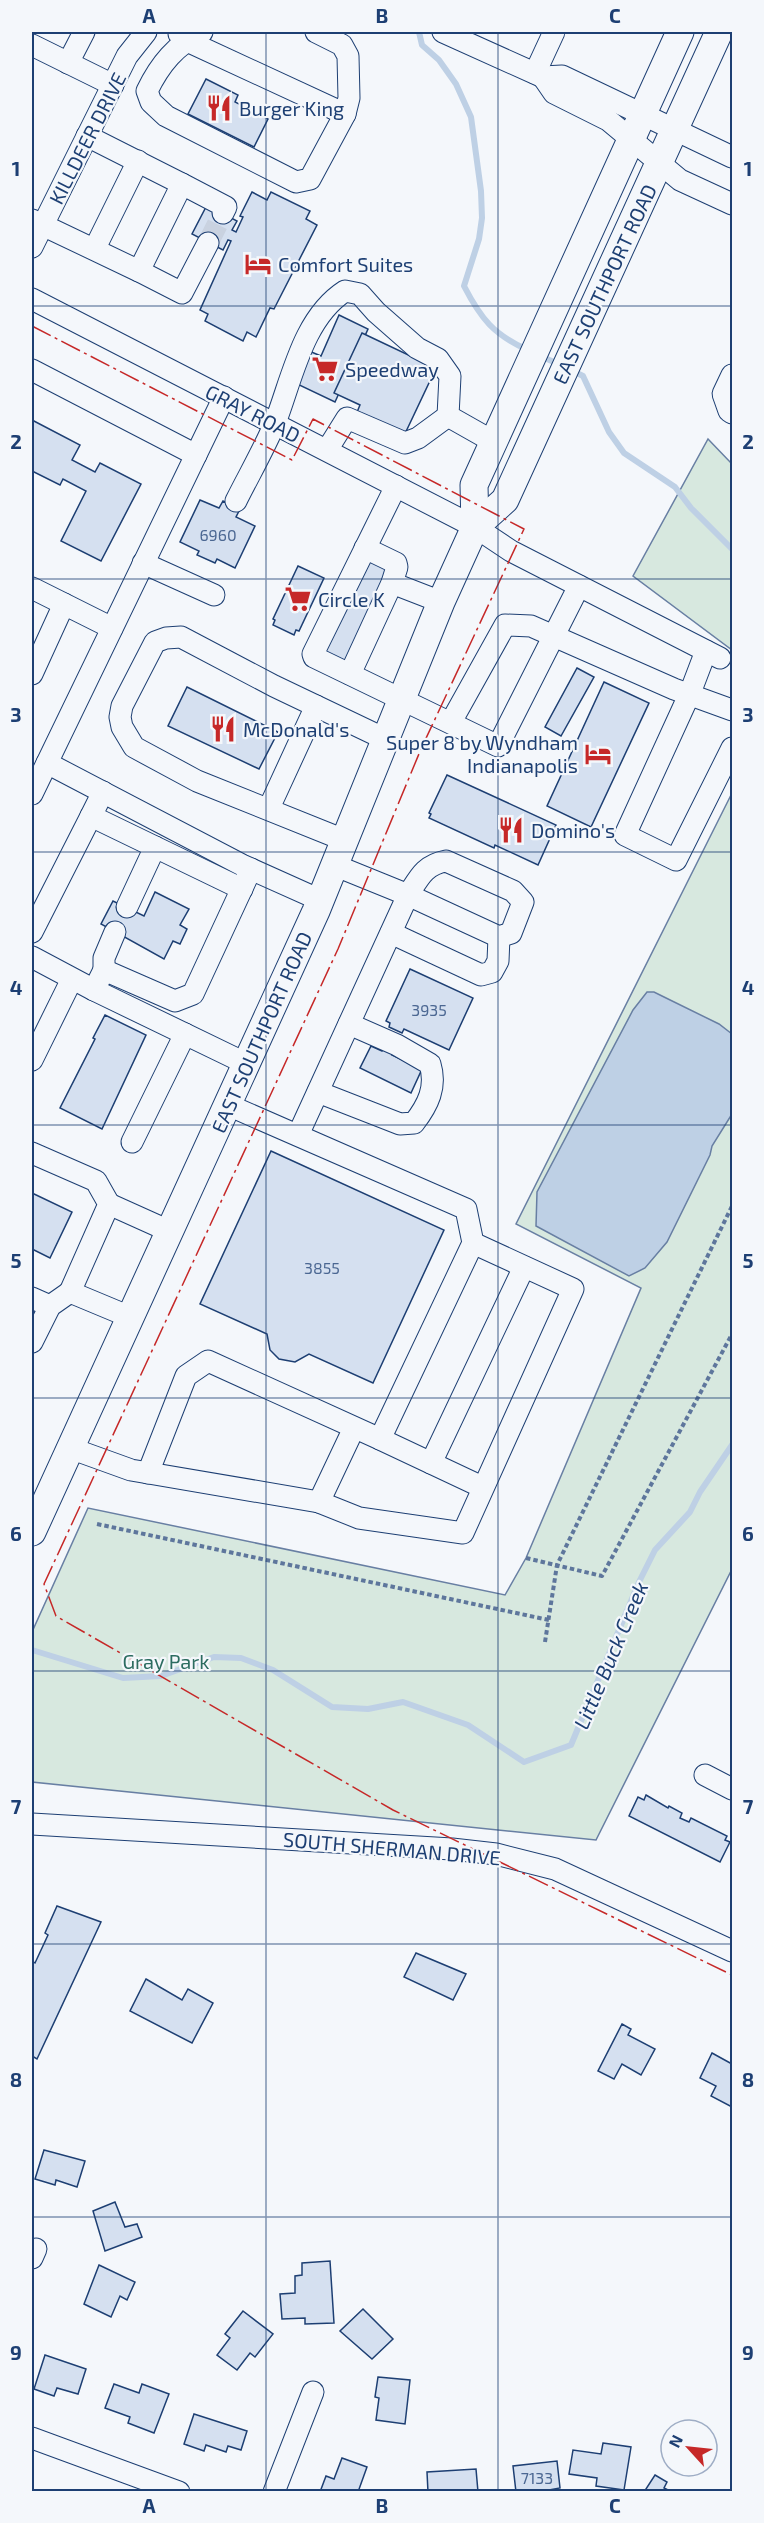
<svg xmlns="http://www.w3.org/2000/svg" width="764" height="2523" font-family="'Exo 2',sans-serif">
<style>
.green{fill:#d7e8df;stroke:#687fa3;stroke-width:1.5}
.water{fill:#bed0e5;stroke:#687fa3;stroke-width:1.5}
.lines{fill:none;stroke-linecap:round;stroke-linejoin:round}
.stream{stroke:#bed0e5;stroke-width:6}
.building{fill:#d5e0f0;stroke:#1d3f73;stroke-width:1.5}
.minor-tunnel{stroke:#c9d2e0;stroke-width:21;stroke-dasharray:21 10;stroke-linecap:butt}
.minor-casing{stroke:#1d3f73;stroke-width:23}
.major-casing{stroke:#1d3f73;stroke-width:29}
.path{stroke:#5e769c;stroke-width:4;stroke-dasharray:4.5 3;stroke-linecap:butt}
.minor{stroke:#f4f7fb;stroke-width:21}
.major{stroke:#f4f7fb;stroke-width:27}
.power{stroke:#c62828;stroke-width:1.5;stroke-dasharray:21 4.5 3 4.5;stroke-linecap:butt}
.grid{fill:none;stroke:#1d3f73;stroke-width:1.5;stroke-opacity:0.55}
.labels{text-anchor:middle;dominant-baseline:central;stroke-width:4.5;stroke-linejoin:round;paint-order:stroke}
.number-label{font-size:16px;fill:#4b6792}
.poi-label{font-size:20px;fill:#1d3f73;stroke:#f4f7fb;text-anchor:start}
.street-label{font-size:20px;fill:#1d3f73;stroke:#f4f7fb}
.park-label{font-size:20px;fill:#2c6c60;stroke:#f4f7fb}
.water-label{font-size:21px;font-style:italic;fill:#1d3f73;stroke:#f4f7fb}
.neatline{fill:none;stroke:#1d3f73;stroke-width:2}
.grid-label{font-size:20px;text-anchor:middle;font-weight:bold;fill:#1d3f73}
</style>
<rect width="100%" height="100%" fill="#f4f7fb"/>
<!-- green -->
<g class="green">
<path d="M 708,439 L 732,464 L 732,650 L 633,576 Z"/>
<path d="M 732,793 L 732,1569 L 596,1840 L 32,1782 L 32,1632 L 88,1508 L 505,1595 L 526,1558 L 641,1288 L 516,1224 Z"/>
</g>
<!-- water -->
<path class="water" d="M 647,992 L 654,992 L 662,996 L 719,1024 L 732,1034 L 732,1114 L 712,1146 L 710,1155 L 667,1242 L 645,1268 L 629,1276 L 536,1226 L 537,1192 L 633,1010 Z"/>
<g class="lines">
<!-- stream -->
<g class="stream">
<path d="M 419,32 L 422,45 L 439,60 L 456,84 L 471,117 L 481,191 L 482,218 L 479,239 L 464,286 C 481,319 494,335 528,350"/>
<path d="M 540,356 L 561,365"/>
<path d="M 573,371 L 583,376 L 609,432 L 624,453 L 675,487 L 691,508 L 732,549"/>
<path d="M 32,1650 L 123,1678 L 161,1676 L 214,1657 L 241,1658 L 273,1670 L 332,1707 L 368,1709 L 403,1702 L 468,1725 L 524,1762 L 571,1745 L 639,1582 L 655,1550 L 690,1512 L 700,1492 L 732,1445"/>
</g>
</g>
<!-- building -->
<g class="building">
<path d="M 206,79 L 238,95 L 235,102 L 268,119 L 254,147 L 188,114 Z"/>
<path d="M 252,192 L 267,200 L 271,192 L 310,211 L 306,219 L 317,225 L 274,309 L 270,308 L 256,337 L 247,332 L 243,341 L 205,321 L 208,314 L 200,310 L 231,241 L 228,240 L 223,250 L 192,234 L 207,205 L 237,221 L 232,230 L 236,232 L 243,217 L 240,216 Z"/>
<path d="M 339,315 L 368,329 L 335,402 L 295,383 L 309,351 L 321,356 Z"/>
<path d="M 362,333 L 436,368 L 402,440 L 355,417 L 360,405 L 334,393 Z"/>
<path d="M 32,420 L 80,445 L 72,460 L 95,472 L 100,463 L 141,484 L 101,561 L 61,541 L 86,491 L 63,479 L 60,485 L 32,471 Z"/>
<path d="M 200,500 L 219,508 L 223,501 L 240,509 L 236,517 L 255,526 L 235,568 L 217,559 L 215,563 L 197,555 L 199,551 L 180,542 Z"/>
<path d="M 367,558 L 391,569 L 347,663 L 324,652 Z"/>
<path d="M 298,566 L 324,578 L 299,631 L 296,630 L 294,635 L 273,625 L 275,620 L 273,619 Z"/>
<path d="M 577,668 L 594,677 L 561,736 L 545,727 Z"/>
<path d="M 604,682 L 649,703 L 591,827 L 547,806 Z"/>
<path d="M 187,687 L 278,732 L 259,769 L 168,726 Z"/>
<path d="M 447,775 L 556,825 L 538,865 L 495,845 L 494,848 L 429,818 L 431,814 L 429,813 Z"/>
<path d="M 155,892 L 189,909 L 180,925 L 187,929 L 180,944 L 173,941 L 164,959 L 101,924 L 113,901 L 144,916 Z"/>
<path d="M 410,969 L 473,998 L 449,1050 L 404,1029 L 402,1033 L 389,1027 L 390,1023 L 386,1021 Z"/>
<path d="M 105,1015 L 146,1035 L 102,1129 L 60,1108 L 95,1039 L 93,1038 Z"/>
<path d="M 371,1046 L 382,1051 L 384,1048 L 394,1053 L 392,1055 L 422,1069 L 411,1093 L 360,1068 Z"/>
<path d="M 271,1151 L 444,1230 L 373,1383 L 309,1354 L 295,1362 L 279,1359 L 270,1350 L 267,1334 L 200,1304 Z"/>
<path d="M 32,1193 L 72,1212 L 50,1258 L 32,1249 Z"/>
<path d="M 646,1795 L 668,1808 L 669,1806 L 682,1813 L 680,1818 L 689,1822 L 691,1818 L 727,1836 L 725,1840 L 730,1842 L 720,1862 L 629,1816 L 638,1797 L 644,1800 Z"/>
<path d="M 57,1906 L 101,1922 L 37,2059 L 32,2056 L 32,1961 L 35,1963 L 48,1935 L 45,1933 Z"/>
<path d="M 416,1953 L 466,1974 L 453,2000 L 404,1977 Z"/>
<path d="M 146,1979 L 182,2000 L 188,1989 L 213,2003 L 192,2043 L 130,2011 Z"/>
<path d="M 622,2024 L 631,2029 L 628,2035 L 655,2049 L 641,2075 L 622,2064 L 614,2079 L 598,2071 Z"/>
<path d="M 712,2053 L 732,2064 L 732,2107 L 711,2096 L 716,2086 L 700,2078 Z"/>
<path d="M 44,2150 L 85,2161 L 77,2187 L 56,2180 L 55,2185 L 35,2179 Z"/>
<path d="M 115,2202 L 125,2227 L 137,2224 L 142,2237 L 105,2251 L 93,2211 Z"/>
<path d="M 330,2261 L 334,2323 L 305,2324 L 305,2318 L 282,2319 L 280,2294 L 295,2293 L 295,2276 L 302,2275 L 302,2263 Z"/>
<path d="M 99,2265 L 135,2282 L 127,2300 L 120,2296 L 111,2317 L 84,2304 Z"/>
<path d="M 363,2309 L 393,2339 L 372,2359 L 340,2331 Z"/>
<path d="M 243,2311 L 273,2334 L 255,2357 L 250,2353 L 237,2370 L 217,2355 L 230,2338 L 225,2334 Z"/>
<path d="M 45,2355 L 86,2369 L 78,2394 L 57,2388 L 54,2396 L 34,2389 Z"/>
<path d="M 378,2377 L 410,2380 L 405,2424 L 376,2420 L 379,2398 L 375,2397 Z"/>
<path d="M 114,2384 L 139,2393 L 142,2384 L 169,2394 L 154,2433 L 128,2423 L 130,2417 L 105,2408 Z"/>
<path d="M 194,2414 L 247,2431 L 241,2450 L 228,2446 L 226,2452 L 206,2445 L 204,2451 L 184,2444 Z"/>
<path d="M 603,2443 L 631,2447 L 624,2490 L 596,2486 L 597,2478 L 569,2474 L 573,2450 L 601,2454 Z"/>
<path d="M 342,2458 L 367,2467 L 358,2492 L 320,2492 L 326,2476 L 334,2479 Z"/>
<path d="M 557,2461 L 560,2488 L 538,2492 L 516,2492 L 513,2466 Z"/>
<path d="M 476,2469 L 478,2492 L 428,2492 L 427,2472 Z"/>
<path d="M 655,2475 L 667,2482 L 664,2488 L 672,2492 L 644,2492 Z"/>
</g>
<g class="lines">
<!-- minor-tunnel -->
<path class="minor-tunnel" d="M 208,243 L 223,213"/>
<!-- minor casing -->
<g class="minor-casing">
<g id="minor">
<path d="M 202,32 C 176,45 160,64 147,91 L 151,102 L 166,116 L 296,182 L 310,179 L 345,114 L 349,98 L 348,56 L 342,45 L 316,32"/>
<path d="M 443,32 L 543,77 L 562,76 L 732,157"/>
<path d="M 179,34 L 185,40 L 345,114"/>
<path d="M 32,45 L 113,85"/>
<path d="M 68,63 L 84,32"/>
<path d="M 535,73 L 554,32"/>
<path d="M 543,77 L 554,93 L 608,120 L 680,180 L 732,204"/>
<path d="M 182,184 L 226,207 L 223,213"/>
<path d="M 32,220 L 139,271 L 182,184 L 87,136"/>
<path d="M 32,247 L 127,56 L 146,32"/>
<path d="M 95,248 L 138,161"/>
<path d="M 139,271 L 182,293 L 208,243"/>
<path d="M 32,299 L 475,527 L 511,551 L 720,658"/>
<path d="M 32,370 L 196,455"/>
<path d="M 732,375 L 723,394 L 729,411 L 732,413"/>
<path d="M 327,450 L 347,418 L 405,443 L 418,438 L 448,416"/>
<path d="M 396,486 L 313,654 L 314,657 L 498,746 L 579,586"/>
<path d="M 236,501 C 249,475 264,449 275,423 C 292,379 303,318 345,291 L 360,294 L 376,312 L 417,348 L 438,359 L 450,376 L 448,416 L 494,442"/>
<path d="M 365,548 L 396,563 L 397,567 L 392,583 L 441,602"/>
<path d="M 143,563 L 214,595"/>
<path d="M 32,588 L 112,628"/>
<path d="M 706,651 L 690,693 L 625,835 L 676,860 L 732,748"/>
<path d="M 32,674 L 64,604"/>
<path d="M 350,674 L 392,583"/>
<path d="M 451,722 L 505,625 L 531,626 L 674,689 L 732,710"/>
<path d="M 47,763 L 242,865 L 320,900"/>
<path d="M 103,792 L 91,816 L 242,889"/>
<path d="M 32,794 L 224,397"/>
<path d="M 269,808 L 316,706"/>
<path d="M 344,840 L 197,781 L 134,747 L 122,727 L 120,717 L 122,706 L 155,642 L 166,638 L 181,637 L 274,686 L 385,739"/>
<path d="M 446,861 L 513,891 L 523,902 L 511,933 L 499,937 L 408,895 C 419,878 424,865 446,861 Z"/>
<path d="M 127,907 L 155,847"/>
<path d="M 32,932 L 91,816"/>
<path d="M 391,933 L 481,975 L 492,972 L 498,961 L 499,937"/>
<path d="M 32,957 L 94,990 L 247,1064"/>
<path d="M 104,970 L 104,958 L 115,932"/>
<path d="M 94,990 L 104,970 L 175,1001 L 193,994 L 251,869"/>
<path d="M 32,1060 L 72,979"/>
<path d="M 318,1092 L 400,1124 L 414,1123 C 428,1105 437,1087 430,1064 L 397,1045 L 349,1024"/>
<path d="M 298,1135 L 408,895 L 334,865"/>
<path d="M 132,1142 L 185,1034"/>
<path d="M 32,1153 L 96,1181 L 109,1204 L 70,1292"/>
<path d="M 109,1204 L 169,1231"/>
<path d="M 32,1298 L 50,1306"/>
<path d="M 32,1342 L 50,1306 L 70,1292 L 130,1317"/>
<path d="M 380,1439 L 482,1487"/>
<path d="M 70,1448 L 131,1470 L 319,1502 L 359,1518 L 463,1533 L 573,1289 L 473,1243 L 466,1209 L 228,1105"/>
<path d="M 431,1463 L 524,1267"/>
<path d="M 148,1473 L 186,1376 L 208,1361 L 380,1439 L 473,1243"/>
<path d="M 319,1502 L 354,1428"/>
<path d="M 705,1775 L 732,1789"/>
<path d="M 32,1824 L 452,1849 L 496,1854 L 555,1869 L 732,1951"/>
<path d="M 32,2258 L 36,2249"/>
<path d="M 32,2438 L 179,2492"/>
<path d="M 274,2492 L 313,2392"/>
</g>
</g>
<!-- major casing -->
<g class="major-casing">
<g id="major">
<path d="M 475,527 L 474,485 L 680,32"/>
<path d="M 32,1532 L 316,911 L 441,602 L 475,527 L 505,500 L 719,32"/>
</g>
</g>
<!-- path -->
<g class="path">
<path d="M 97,1524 L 549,1620"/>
<path d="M 526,1558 L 602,1576 L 732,1334"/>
<path d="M 545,1642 L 557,1565 L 732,1206"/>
</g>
<!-- minor -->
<use href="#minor" class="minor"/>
<!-- major -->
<use href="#major" class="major"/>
<!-- power -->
<path class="power" d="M 32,326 L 292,460 L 313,419 L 524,529 L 421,749 L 338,949 L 44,1584 L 56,1616 L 393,1810 L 732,1975"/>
</g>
<!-- grid -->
<path class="grid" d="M 266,32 L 266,2492M 498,32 L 498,2492M 32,306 L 732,306M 32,579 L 732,579M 32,852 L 732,852M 32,1125 L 732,1125M 32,1398 L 732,1398M 32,1671 L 732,1671M 32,1944 L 732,1944M 32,2217 L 732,2217"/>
<!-- icons -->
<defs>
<g id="restaurant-bare" transform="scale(2.07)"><path d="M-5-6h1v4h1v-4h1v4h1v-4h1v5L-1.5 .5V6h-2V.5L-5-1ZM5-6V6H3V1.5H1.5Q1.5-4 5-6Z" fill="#c62828" stroke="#f4f7fb" stroke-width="2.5" paint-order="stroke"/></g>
<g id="hotel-bare" transform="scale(2.07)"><path d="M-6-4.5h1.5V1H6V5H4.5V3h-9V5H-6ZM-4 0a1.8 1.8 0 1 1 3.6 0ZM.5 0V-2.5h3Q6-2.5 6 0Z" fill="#c62828" stroke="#f4f7fb" stroke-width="2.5" paint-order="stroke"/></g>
<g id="supermarket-bare" transform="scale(2.07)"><path d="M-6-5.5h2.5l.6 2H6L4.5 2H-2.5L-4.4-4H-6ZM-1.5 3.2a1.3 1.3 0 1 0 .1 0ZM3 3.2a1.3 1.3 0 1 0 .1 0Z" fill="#c62828" stroke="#f4f7fb" stroke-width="2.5" paint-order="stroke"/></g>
</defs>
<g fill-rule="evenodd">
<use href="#restaurant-bare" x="219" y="108"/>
<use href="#hotel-bare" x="258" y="264"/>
<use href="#supermarket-bare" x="325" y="369"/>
<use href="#supermarket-bare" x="298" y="599"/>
<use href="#restaurant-bare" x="223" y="729"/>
<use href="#hotel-bare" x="598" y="754"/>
<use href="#restaurant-bare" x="511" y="830"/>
</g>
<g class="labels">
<!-- number labels -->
<g class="number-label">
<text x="218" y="534">6960</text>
<text x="429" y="1009">3935</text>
<text x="322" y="1267">3855</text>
<text x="537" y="2477">7133</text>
</g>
<!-- poi labels -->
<g class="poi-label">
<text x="239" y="108">Burger King</text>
<text x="278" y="264">Comfort Suites</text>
<text x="345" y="369">Speedway</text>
<text x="318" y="599">Circle K</text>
<text x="243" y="729">McDonald's</text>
<text x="578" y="742" text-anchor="end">Super 8 by Wyndham<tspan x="578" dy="23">Indianapolis</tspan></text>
<text x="531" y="830">Domino's</text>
</g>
<!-- street labels -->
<g class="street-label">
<text transform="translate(87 138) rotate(-63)">KILLDEER DRIVE</text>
<text transform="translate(604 284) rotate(-65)">EAST SOUTHPORT ROAD</text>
<text transform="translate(253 413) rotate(27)">GRAY ROAD</text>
<text transform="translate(261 1032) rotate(-66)">EAST SOUTHPORT ROAD</text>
<text transform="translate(392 1848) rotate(5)">SOUTH SHERMAN DRIVE</text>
</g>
<!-- park labels -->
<g class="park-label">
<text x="166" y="1661">Gray Park</text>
</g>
<!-- water labels -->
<g class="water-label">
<text transform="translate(610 1655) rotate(-67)">Little Buck Creek</text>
</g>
</g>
<!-- border -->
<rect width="764" height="2523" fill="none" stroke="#f4f7fb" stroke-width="66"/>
<!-- north arrow -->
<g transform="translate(689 2448) rotate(297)"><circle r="28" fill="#f4f7fb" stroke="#9eadc5" stroke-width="1.5"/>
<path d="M0-4.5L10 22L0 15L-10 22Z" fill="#c62828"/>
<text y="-9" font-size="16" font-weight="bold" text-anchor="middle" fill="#1d3f73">N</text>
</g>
<rect x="33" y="33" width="698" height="2457" class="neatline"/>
<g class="grid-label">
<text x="149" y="23">A</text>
<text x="382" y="23">B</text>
<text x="615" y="23">C</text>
<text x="16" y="176">1</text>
<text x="748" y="176">1</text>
<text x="16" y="449">2</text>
<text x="748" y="449">2</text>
<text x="16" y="722">3</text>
<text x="748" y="722">3</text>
<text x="16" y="995">4</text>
<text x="748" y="995">4</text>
<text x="16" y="1268">5</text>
<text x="748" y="1268">5</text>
<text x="16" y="1541">6</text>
<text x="748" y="1541">6</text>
<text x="16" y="1814">7</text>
<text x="748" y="1814">7</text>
<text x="16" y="2087">8</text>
<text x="748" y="2087">8</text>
<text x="16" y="2360">9</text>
<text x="748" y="2360">9</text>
<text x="149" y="2513">A</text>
<text x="382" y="2513">B</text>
<text x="615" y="2513">C</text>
</g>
</svg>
